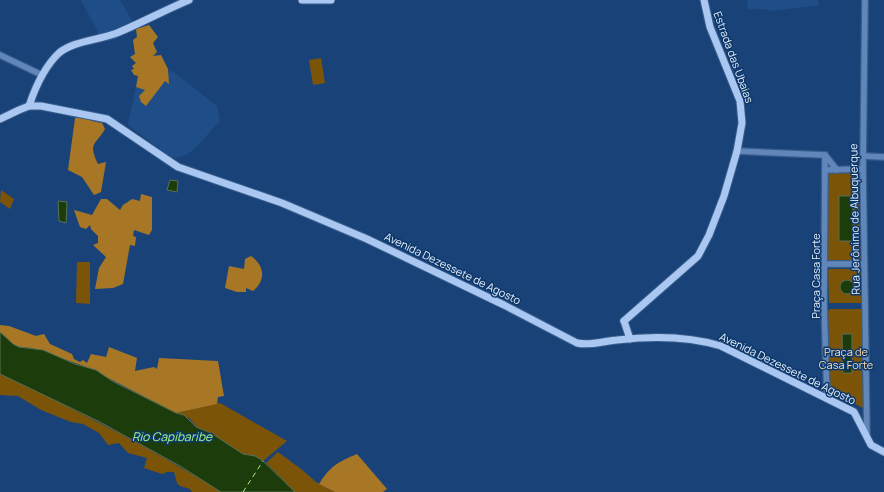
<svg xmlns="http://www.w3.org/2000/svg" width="884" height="492" font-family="Manrope,sans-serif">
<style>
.built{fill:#1f4d88}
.green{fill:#7c5408}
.forest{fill:#a77726}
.water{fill:#1d3c0b;stroke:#587153}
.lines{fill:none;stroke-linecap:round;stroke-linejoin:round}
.ferry{stroke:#a5f47f;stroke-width:1;stroke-dasharray:5 4;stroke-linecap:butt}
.minor-casing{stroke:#395e8d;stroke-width:8}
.major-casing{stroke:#395e8d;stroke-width:9}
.minor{stroke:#6187ba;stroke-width:5.5}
.major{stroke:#a9c7f1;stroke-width:7}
.labels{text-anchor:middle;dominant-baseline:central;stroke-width:3;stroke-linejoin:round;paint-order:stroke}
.street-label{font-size:11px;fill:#e3edfa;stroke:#0d386c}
.park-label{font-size:11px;fill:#fcddb0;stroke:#0d386c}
.water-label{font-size:12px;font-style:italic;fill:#a5f47f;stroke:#0d386c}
</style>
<rect width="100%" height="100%" fill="#194378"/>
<!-- built -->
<g class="built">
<path d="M 81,0 L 120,0 L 133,22 L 99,34 Z"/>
<path d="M 747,0 L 818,0 L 819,5 L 772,11 L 764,9 L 748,9 Z"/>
<path d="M 172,71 L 217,106 L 220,121 L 196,147 L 188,154 L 176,158 L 171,157 L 128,125 L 136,87 Z"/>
</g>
<!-- green -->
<g class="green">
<path d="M 321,58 L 325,83 L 313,85 L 309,60 Z"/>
<path d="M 858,171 L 861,261 L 828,262 L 828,173 Z"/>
<path d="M 1,190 L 14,199 L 10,209 L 0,202 Z"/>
<path d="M 77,262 L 90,262 L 90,304 L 76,303 Z"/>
<path d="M 830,269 L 861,269 L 861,303 L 829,303 L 828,270 Z"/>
<path d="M 830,309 L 861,309 L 862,311 L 864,407 L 863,408 L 829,391 L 828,311 Z"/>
<path d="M 0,374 C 76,410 150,447 221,492 L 192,492 L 190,489 L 180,486 L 177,483 L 174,472 L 167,472 L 162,474 L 144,468 L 147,458 L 128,453 L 119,443 L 108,445 L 99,433 L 83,424 L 71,422 L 41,410 L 18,396 L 0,395 Z"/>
<path d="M 220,403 L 287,441 L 263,461 L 255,456 L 243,454 L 211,433 L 197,427 L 189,418 L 176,413 Z"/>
<path d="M 278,452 L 301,469 L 316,482 L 335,492 L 295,492 L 266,463 Z"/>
</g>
<!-- forest -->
<g class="forest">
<path d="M 149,25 L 158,37 L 153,43 L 157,52 L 153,56 L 161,55 L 168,69 L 169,84 L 165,81 L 146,106 L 141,102 L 139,96 L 145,90 L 136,87 L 138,76 L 134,75 L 131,70 L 134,69 L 132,66 L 136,63 L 130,57 L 135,54 L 133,40 L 137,37 L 136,29 Z"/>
<path d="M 86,117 L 92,121 L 102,123 L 105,129 C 95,146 88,142 98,164 L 106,162 L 101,192 L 94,195 L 82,177 L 68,170 L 75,118 Z"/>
<path d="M 141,194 L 152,197 L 152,230 L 149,235 L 134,230 L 133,236 L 136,237 L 135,246 L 130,245 L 123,284 L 113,288 L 95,289 L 99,268 L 106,257 L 93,245 L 98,243 L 98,236 L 91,229 L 90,225 L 86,229 L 80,227 L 74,210 L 92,215 L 101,199 L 107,199 L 120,210 L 123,205 L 132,199 L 140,201 Z"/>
<path d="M 251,256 C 265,266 266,280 253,291 L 246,288 L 246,292 L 237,292 L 225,288 L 229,266 L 244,269 L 245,259 Z"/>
<path d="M 0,325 L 9,326 L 36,336 L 44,334 L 50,344 L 72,354 L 74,359 L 80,362 L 83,360 L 87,363 L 91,354 L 106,357 L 109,347 L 137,358 L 135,371 L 154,367 L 157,369 L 159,358 L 218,361 L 224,396 L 218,397 L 217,404 L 176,413 L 87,367 L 32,348 L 19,347 L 13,344 L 0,332 Z"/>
<path d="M 357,454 L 387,489 L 383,492 L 335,492 L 319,484 C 330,466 338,462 357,454 Z"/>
</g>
<!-- water -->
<g class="water">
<path d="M 170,180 L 178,181 L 177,192 L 167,190 Z"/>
<rect x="839" y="196" width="14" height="45"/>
<path d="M 58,201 L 67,202 L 66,223 L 59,221 Z"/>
<circle cx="847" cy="287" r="7"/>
<path d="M 0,332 L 13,344 L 19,347 L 43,350 L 75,364 L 96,370 L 112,381 L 176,413 L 184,415 L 196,427 L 211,433 L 243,454 L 255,456 L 263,461 L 295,492 L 221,492 L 180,466 L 98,421 L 0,374 Z"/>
<path d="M 842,334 L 852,334 L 852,373 L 843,373 Z"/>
</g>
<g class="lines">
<!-- ferry -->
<path class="ferry" d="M 243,492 L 263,461"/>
<!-- minor casing -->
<g class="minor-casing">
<g id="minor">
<path d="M 865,0 L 863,169 L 867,437"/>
<path d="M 0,55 L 42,75"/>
<path d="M 737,151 L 825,155 L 837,170"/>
<path d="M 825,155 L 824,304 L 827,398"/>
<path d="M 863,156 L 884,157"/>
<path d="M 825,170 L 863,169"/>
<path d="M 825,264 L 864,264"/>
</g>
</g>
<!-- major casing -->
<g class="major-casing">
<g id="major">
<path d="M 302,0 L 331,0"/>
<path d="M 29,106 C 35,88 44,67 59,53 C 73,41 99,40 117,33 C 141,23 165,10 189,0"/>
<path d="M 0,119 L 19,110 L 29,106 L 41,106 L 107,119 L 178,167 L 282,203 L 367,239 L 504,305 L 577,343 C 591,346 603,341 617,340 C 651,336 688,336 721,346 L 854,412 L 871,445 L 884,452"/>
<path d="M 624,321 L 698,256 L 709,235 L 724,196 L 737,151 L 742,123 L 740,101 L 710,27 L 704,0"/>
<path d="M 624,321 L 630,339"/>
</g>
</g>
<!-- minor -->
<use href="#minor" class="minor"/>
<!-- major -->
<use href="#major" class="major"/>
</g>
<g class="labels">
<!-- street labels -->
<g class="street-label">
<text transform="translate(734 57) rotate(70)">Estrada das Ubaias</text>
<text transform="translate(854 219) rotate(-91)">Rua Jerônimo de Albuquerque</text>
<text transform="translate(453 268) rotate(26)">Avenida Dezessete de Agosto</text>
<text transform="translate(815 276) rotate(-90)">Praça Casa Forte</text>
<text transform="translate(788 368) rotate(26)">Avenida Dezessete de Agosto</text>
</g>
<!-- park labels -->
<g class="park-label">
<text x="846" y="351">Praça de<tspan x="846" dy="13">Casa Forte</tspan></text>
</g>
<!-- water labels -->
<g class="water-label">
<text x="172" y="436">Rio Capibaribe</text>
</g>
</g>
</svg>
